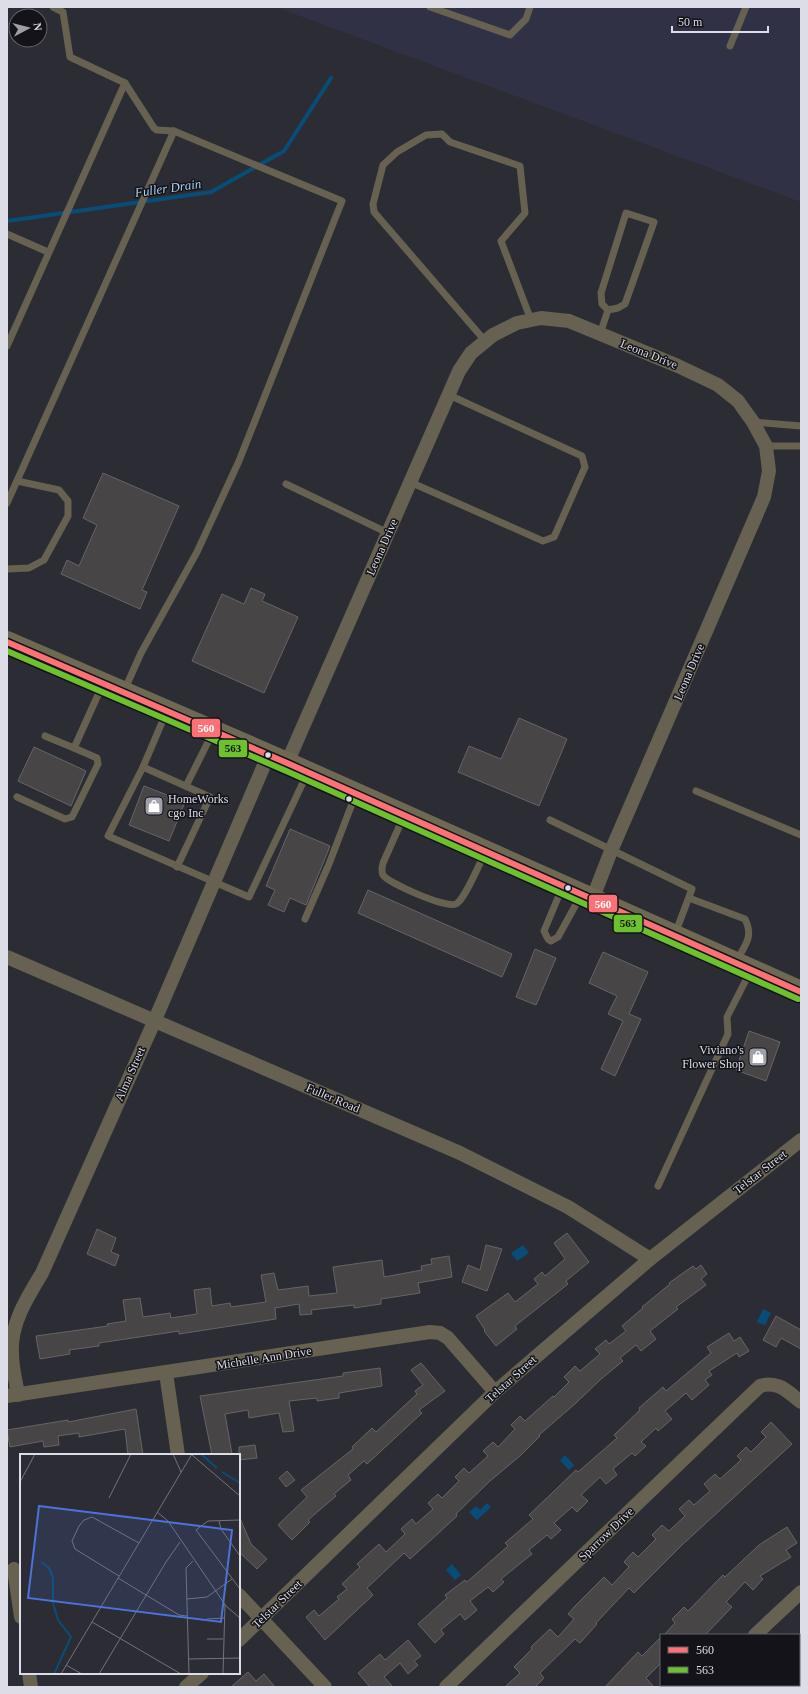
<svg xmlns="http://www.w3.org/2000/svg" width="808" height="1694" font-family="'Times New Roman',serif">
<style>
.built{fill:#303144}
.water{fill:#074d77}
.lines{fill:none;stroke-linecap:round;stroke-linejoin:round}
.stream{stroke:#074d77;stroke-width:4}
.building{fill:#484546;stroke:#676466}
.service{stroke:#666150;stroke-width:7}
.minor{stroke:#666150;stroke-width:14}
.primary{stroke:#6e6953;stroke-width:22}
.bus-1-casing{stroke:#131319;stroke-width:9}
.bus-2-casing{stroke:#131319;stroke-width:9}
.bus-1{stroke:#fb7176;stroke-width:6}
.bus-2{stroke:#6dc02e;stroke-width:6}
.bus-dot{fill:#dcdde6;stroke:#131319;stroke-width:1.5}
.labels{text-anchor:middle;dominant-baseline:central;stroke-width:3;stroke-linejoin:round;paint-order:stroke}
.street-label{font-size:12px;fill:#dcdde6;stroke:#131319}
.poi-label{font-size:12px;fill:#dcdde6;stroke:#131319;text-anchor:start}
.water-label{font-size:13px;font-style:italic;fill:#a7ceef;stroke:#131319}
.inset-river{fill:none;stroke:#074d77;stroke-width:2}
.inset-road{fill:none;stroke:#72737b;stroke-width:1}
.view{fill:#4d72dc;fill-opacity:0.15;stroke:#4d72dc;stroke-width:2}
.inset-edge{fill:none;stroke:#dcdde6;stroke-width:2}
.line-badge{stroke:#131319;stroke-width:1.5}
.badge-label{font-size:11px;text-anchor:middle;font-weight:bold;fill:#fff}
.pale-badge-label{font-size:11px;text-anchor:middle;font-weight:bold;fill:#111}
</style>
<rect width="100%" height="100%" fill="#2c2d34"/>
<!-- built -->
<path class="built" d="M 276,7 L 801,7 L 801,202 Z"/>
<!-- water -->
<g class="water">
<path d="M 523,1245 L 529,1253 L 517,1261 L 511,1253 Z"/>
<path d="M 763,1309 L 771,1313 L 765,1325 L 757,1322 Z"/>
<path d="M 565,1455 L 574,1465 L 569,1470 L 560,1460 Z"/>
<path d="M 487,1503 L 491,1507 L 477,1520 L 469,1512 L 476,1506 L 480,1510 Z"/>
<path d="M 452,1564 L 461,1575 L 455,1580 L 446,1570 Z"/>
</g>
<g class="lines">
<!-- stream -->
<path class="stream" d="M 7,221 L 211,192 L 284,151 L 331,78"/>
</g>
<!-- building -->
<g class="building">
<path d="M 103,473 L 179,506 L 142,590 L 147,592 L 140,609 L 61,574 L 67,560 L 79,566 L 97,525 L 83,518 Z"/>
<path d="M 251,588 L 265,594 L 262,601 L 298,617 L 264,693 L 192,661 L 222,594 L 244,604 Z"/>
<path d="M 519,718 L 567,739 L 539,806 L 458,772 L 469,746 L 501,759 Z"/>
<path d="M 34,747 L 86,771 L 71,806 L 18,781 Z"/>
<path d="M 144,786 L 185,802 L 169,841 L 129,825 Z"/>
<path d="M 290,829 L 330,846 L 306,905 L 290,898 L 284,912 L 268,905 L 275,890 L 266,886 Z"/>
<path d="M 368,890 L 512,954 L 502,977 L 358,913 Z"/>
<path d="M 535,949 L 556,958 L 536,1005 L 516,997 Z"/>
<path d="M 603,952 L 648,972 L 629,1014 L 641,1019 L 615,1076 L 601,1069 L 623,1021 L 608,1014 L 617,996 L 589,983 Z"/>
<path d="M 749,1031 L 780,1042 L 766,1081 L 736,1070 Z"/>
<path d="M 97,1229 L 116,1238 L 111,1252 L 119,1255 L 115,1266 L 87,1254 Z"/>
<path d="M 567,1233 L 589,1262 L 566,1281 L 568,1284 L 515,1326 L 517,1329 L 496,1346 L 484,1331 L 485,1330 L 476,1316 L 508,1293 L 515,1302 L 538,1284 L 534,1279 L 542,1272 L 545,1276 L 565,1259 L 554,1243 Z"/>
<path d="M 486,1245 L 502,1249 L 487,1291 L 462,1282 L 468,1265 L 480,1270 Z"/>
<path d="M 449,1256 L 452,1277 L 418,1283 L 420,1293 L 381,1299 L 381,1304 L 354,1308 L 354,1305 L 311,1310 L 312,1314 L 300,1315 L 299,1304 L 275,1308 L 276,1319 L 179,1334 L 179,1331 L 99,1343 L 99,1346 L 69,1350 L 70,1354 L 40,1359 L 36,1336 L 108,1326 L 107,1324 L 126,1321 L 123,1300 L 140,1298 L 143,1317 L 170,1313 L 171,1318 L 197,1314 L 194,1290 L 210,1288 L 212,1306 L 230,1303 L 231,1307 L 266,1302 L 261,1275 L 274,1273 L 278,1290 L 308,1286 L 309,1296 L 337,1293 L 333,1267 L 382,1260 L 384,1277 L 422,1270 L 421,1266 L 432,1264 L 431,1259 Z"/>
<path d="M 701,1265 L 707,1274 L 701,1279 L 706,1285 L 676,1307 L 678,1309 L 650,1331 L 656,1339 L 641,1351 L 636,1345 L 620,1358 L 623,1361 L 601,1379 L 576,1403 L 539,1435 L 540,1436 L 521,1455 L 490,1481 L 456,1514 L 457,1516 L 431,1540 L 410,1559 L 404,1553 L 367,1588 L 373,1595 L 325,1640 L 306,1617 L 314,1610 L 319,1616 L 339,1599 L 337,1597 L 347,1589 L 342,1584 L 360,1567 L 357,1564 L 379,1544 L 386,1552 L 405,1534 L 401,1529 L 412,1519 L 416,1524 L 433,1509 L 428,1503 L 438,1494 L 442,1498 L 459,1481 L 455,1477 L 464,1468 L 469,1473 L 488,1456 L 483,1451 L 493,1442 L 498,1447 L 515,1429 L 511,1425 L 520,1416 L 525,1421 L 553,1396 L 554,1397 L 569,1382 L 564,1377 L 575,1366 L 580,1371 L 600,1354 L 595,1349 L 606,1340 L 609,1344 L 626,1331 L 622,1326 L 643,1308 L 642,1307 L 670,1284 L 669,1283 L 693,1266 L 696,1269 Z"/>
<path d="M 776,1316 L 801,1330 L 801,1349 L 781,1338 L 776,1347 L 763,1340 Z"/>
<path d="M 729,1333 L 734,1341 L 740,1337 L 749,1351 L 739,1357 L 737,1353 L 709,1371 L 712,1375 L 705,1380 L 709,1385 L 692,1400 L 686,1393 L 665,1411 L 672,1419 L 658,1431 L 656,1428 L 641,1442 L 646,1446 L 635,1456 L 632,1453 L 613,1469 L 617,1475 L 606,1484 L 600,1477 L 581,1495 L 588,1501 L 577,1512 L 572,1507 L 554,1523 L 561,1530 L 551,1539 L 547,1535 L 529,1550 L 532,1554 L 501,1579 L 504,1582 L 493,1592 L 488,1587 L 470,1601 L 477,1610 L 465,1620 L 460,1614 L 441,1630 L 444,1634 L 435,1643 L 418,1624 L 447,1598 L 445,1595 L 465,1580 L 467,1582 L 508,1546 L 505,1543 L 533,1519 L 529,1515 L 576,1470 L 578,1472 L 617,1438 L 614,1435 L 640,1410 L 639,1408 L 663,1387 L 666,1391 L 711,1353 L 707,1347 Z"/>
<path d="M 421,1363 L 445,1391 L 419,1410 L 422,1413 L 367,1464 L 364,1461 L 348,1475 L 351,1480 L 334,1494 L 336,1496 L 308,1520 L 310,1522 L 292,1540 L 278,1525 L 307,1497 L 301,1490 L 353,1449 L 352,1447 L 372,1428 L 376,1432 L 417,1394 L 415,1391 L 423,1385 L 411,1370 Z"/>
<path d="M 380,1368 L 382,1386 L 339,1393 L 339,1398 L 317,1401 L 317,1398 L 289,1401 L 294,1431 L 283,1432 L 279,1413 L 249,1418 L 248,1410 L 225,1414 L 232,1454 L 212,1455 L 200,1396 L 343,1376 L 343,1373 Z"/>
<path d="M 136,1409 L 143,1455 L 128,1455 L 125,1429 L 79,1437 L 79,1433 L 58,1436 L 59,1445 L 44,1447 L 43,1441 L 10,1447 L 7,1430 L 68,1420 L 68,1422 Z"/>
<path d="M 771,1422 L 792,1444 L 682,1545 L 634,1593 L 629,1588 L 596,1623 L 597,1624 L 580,1643 L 575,1639 L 540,1673 L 544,1678 L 535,1687 L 505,1687 L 520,1673 L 514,1667 L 532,1649 L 531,1647 L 550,1629 L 558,1637 L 574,1619 L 568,1614 L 576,1605 L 604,1577 L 612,1585 L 629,1567 L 624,1562 L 633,1552 L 638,1557 L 656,1539 L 652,1535 L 662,1525 L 669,1531 L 685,1516 L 679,1509 L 689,1500 L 694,1505 L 710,1491 L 704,1484 L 715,1474 L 720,1479 L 741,1460 L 737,1456 L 746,1447 L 751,1452 L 766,1437 L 761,1432 Z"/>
<path d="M 255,1445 L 257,1458 L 239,1460 L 239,1447 Z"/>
<path d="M 287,1471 L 295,1480 L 286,1487 L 279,1478 Z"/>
<path d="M 239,1516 L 251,1544 L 267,1559 L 257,1569 L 239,1552 Z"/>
<path d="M 787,1527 L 797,1543 L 786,1550 L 791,1557 L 760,1576 L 763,1579 L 753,1590 L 745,1582 L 726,1602 L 732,1607 L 705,1635 L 664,1635 L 675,1623 L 672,1619 L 684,1607 L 688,1611 L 723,1575 L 725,1577 L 759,1545 Z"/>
<path d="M 661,1637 L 661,1663 L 646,1678 L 654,1687 L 605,1687 L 638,1652 L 642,1656 Z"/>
<path d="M 408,1640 L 421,1656 L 414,1661 L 418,1665 L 408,1674 L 400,1663 L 384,1677 L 393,1687 L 370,1687 L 358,1673 L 380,1654 L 385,1660 Z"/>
<path d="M 248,1672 L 256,1681 L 264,1674 L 275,1687 L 231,1687 Z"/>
</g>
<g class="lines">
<!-- service -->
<g class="service">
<path d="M 430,7 L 510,35 L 526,19 L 530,7"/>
<path d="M 730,46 L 746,7"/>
<path d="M 7,234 L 48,252"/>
<path d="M 600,334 L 608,310 L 618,308 L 625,304 L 654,222 L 626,213 L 601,293 L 602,304 L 608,310"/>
<path d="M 486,342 L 374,212 L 373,204 L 383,165 L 397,152 L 426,135 L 442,134 L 450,142 L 520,166 L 525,213 L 501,241 L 531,320"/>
<path d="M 7,346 L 125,83 L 70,57 L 63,12 L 53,7"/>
<path d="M 753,422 L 801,426"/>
<path d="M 766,446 L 801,446"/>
<path d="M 410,482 L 543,541 L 554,537 L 585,467 L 582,456 L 449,395"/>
<path d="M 286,484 L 388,533"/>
<path d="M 7,503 L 174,131"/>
<path d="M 7,569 L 29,568 L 44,560 L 68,516 L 68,501 L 59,490 L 17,481"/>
<path d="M 124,691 L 141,653 L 197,552 L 239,461 L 342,201 L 174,131 L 157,130 L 154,128 L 125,83"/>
<path d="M 166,713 L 143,767 L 108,836 L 249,897 L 307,774"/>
<path d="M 45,736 L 74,748"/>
<path d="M 143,767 L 210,797 L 177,867"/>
<path d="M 186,786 L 212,734"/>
<path d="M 696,791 L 801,835"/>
<path d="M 17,797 L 65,819 L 72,817 L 98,764 L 97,758 L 74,748 L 102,686"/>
<path d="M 403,818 L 383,863 C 382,867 381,871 383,875 C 388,883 447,909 456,904 C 465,899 479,864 485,853"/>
<path d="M 550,820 L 692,889 L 675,934"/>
<path d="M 562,888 L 544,931 L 548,939 L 551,941 L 558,937 L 580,897"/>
<path d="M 689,898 L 745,919 C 754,937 745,945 737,960"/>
<path d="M 305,919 L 329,864 L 355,796"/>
<path d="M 658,1186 L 728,1034 L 727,1017 L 750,972"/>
</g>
<!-- minor -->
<g class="minor">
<path d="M 287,763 L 459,371 L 471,353 L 493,335 L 517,323 L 541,318 L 569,321 L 678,366 L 718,385 L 738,401 L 753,422 L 766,446 L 769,471 L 764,497 L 611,851 L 592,900"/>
<path d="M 7,957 L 460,1153 L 568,1207 L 650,1259"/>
<path d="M 166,1373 L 178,1455"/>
<path d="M 18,1395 C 16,1381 12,1368 12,1354 C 10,1324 27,1298 42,1273 L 154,1022 L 268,756"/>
<path d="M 7,1396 L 430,1332 L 440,1333 L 448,1338 L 495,1392"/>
<path d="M 14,1569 L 21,1617"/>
<path d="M 239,1595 L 325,1687"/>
<path d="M 755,1635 L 801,1592"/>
<path d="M 239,1640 L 495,1392 L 650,1259 L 801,1140"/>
<path d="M 29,1673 L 31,1687"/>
<path d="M 186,1687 L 202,1673"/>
<path d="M 446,1687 L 760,1386 C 778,1380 788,1392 801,1402"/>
<path d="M 699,1687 L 701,1685"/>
</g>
<!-- primary -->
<path class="primary" d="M 7,642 L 287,763 L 801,992"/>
<!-- bus-1 casing -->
<g class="bus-1-casing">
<path id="bus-1" d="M 7,642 L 287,763 L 801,992"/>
</g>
<!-- bus-2 casing -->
<g class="bus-2-casing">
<path id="bus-2" d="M 7,651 L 284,770 L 798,999"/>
</g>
<!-- bus-1 -->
<use href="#bus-1" class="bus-1"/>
<!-- bus-2 -->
<use href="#bus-2" class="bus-2"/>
</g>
<!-- icons -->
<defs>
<g id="shop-square" transform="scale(1)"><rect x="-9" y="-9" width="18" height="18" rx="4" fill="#9e9fa8" stroke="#131319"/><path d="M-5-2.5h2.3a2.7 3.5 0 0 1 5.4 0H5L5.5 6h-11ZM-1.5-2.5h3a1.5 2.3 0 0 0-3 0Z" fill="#fff"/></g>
</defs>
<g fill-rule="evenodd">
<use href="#shop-square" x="154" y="806"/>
<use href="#shop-square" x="758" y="1057"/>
</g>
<!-- markers -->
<g class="bus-dot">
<circle cx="268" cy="755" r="3.5"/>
<circle cx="349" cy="799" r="3.5"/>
<circle cx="568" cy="888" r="3.5"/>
</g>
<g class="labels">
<!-- street labels -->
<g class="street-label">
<text transform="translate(649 354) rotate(22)">Leona Drive</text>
<text transform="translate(382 547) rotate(-66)">Leona Drive</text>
<text transform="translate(689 672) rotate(-67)">Leona Drive</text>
<text transform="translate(130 1074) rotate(-66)">Alma Street</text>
<text transform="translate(333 1098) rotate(23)">Fuller Road</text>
<text transform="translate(760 1172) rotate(-38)">Telstar Street</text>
<text transform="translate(264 1358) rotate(-9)">Michelle Ann Drive</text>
<text transform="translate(511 1379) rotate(-42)">Telstar Street</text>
<text transform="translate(606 1534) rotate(-44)">Sparrow Drive</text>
<text transform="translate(277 1604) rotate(-44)">Telstar Street</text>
</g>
<!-- poi labels -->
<g class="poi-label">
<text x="168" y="799">HomeWorks<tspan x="168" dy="14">cgo Inc</tspan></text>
<text x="744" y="1050" text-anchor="end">Viviano's<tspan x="744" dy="14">Flower Shop</tspan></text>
</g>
<!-- water labels -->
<g class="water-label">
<text transform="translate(168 188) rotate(-8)">Fuller Drain</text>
</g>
</g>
<!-- overview -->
<g transform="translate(20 1454)">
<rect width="220" height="220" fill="#2c2d34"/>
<path class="inset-river" d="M 181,0 L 197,14M 202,18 L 220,29M 21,108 L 29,114 L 33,123 L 33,149 L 38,166 L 51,183 L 34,220"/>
<path class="inset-road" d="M 153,0 L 161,18M 172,1 L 220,42M 0,28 L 15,0M 89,44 L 111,0M 137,58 L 148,67 L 206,152 L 220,164M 220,66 L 188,67 L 176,76 L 220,135M 199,67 L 201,75 L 220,102M 99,122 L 55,95 L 52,87 L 59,72 L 64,66 L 72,63 L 119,89M 98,124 L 159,161 L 167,162M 167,145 L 187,143 L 212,125M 187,165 L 204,164M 72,168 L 161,220M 187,185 L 203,185M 168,205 L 220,204M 46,211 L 62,220M 41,220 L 172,0M 79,220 L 146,108 L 160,88M 169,220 L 166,114 L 173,107M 203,220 L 205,150"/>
<path class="view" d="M 19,52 L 212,76 L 201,168 L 8,144 Z"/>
<rect width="220" height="220" class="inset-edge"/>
</g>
<g class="line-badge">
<rect x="191" y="718" width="30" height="20" rx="4" fill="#fb7176"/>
<rect x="218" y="739" width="30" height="19" rx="4" fill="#6dc02e"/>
<rect x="588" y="894" width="30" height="19" rx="4" fill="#fb7176"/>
<rect x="613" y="914" width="30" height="19" rx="4" fill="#6dc02e"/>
</g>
<g class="badge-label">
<text x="206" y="732">560</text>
<text x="603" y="908">560</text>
</g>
<g class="pale-badge-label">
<text x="233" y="752">563</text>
<text x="628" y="927">563</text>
</g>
<!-- border -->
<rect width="808" height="1694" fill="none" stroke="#dcdde6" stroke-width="16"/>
<!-- legend -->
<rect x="660" y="1634" width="140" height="52" fill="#131319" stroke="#63646b"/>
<rect x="668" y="1647" width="20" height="6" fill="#fb7176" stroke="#63646b"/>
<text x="696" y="1654" font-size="12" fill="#dcdde6">560</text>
<rect x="668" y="1667" width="20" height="6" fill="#6dc02e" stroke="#63646b"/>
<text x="696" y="1674" font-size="12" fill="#dcdde6">563</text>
<!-- north arrow -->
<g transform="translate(28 28) rotate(83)"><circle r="19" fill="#131319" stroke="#63646b"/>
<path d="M0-3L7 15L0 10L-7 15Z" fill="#9e9fa8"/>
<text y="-6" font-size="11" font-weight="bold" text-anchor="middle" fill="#dcdde6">N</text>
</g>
<!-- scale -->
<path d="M672 26v6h96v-6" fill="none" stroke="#dcdde6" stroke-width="2"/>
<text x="678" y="26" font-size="12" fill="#dcdde6" stroke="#131319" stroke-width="3" paint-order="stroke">50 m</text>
</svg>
